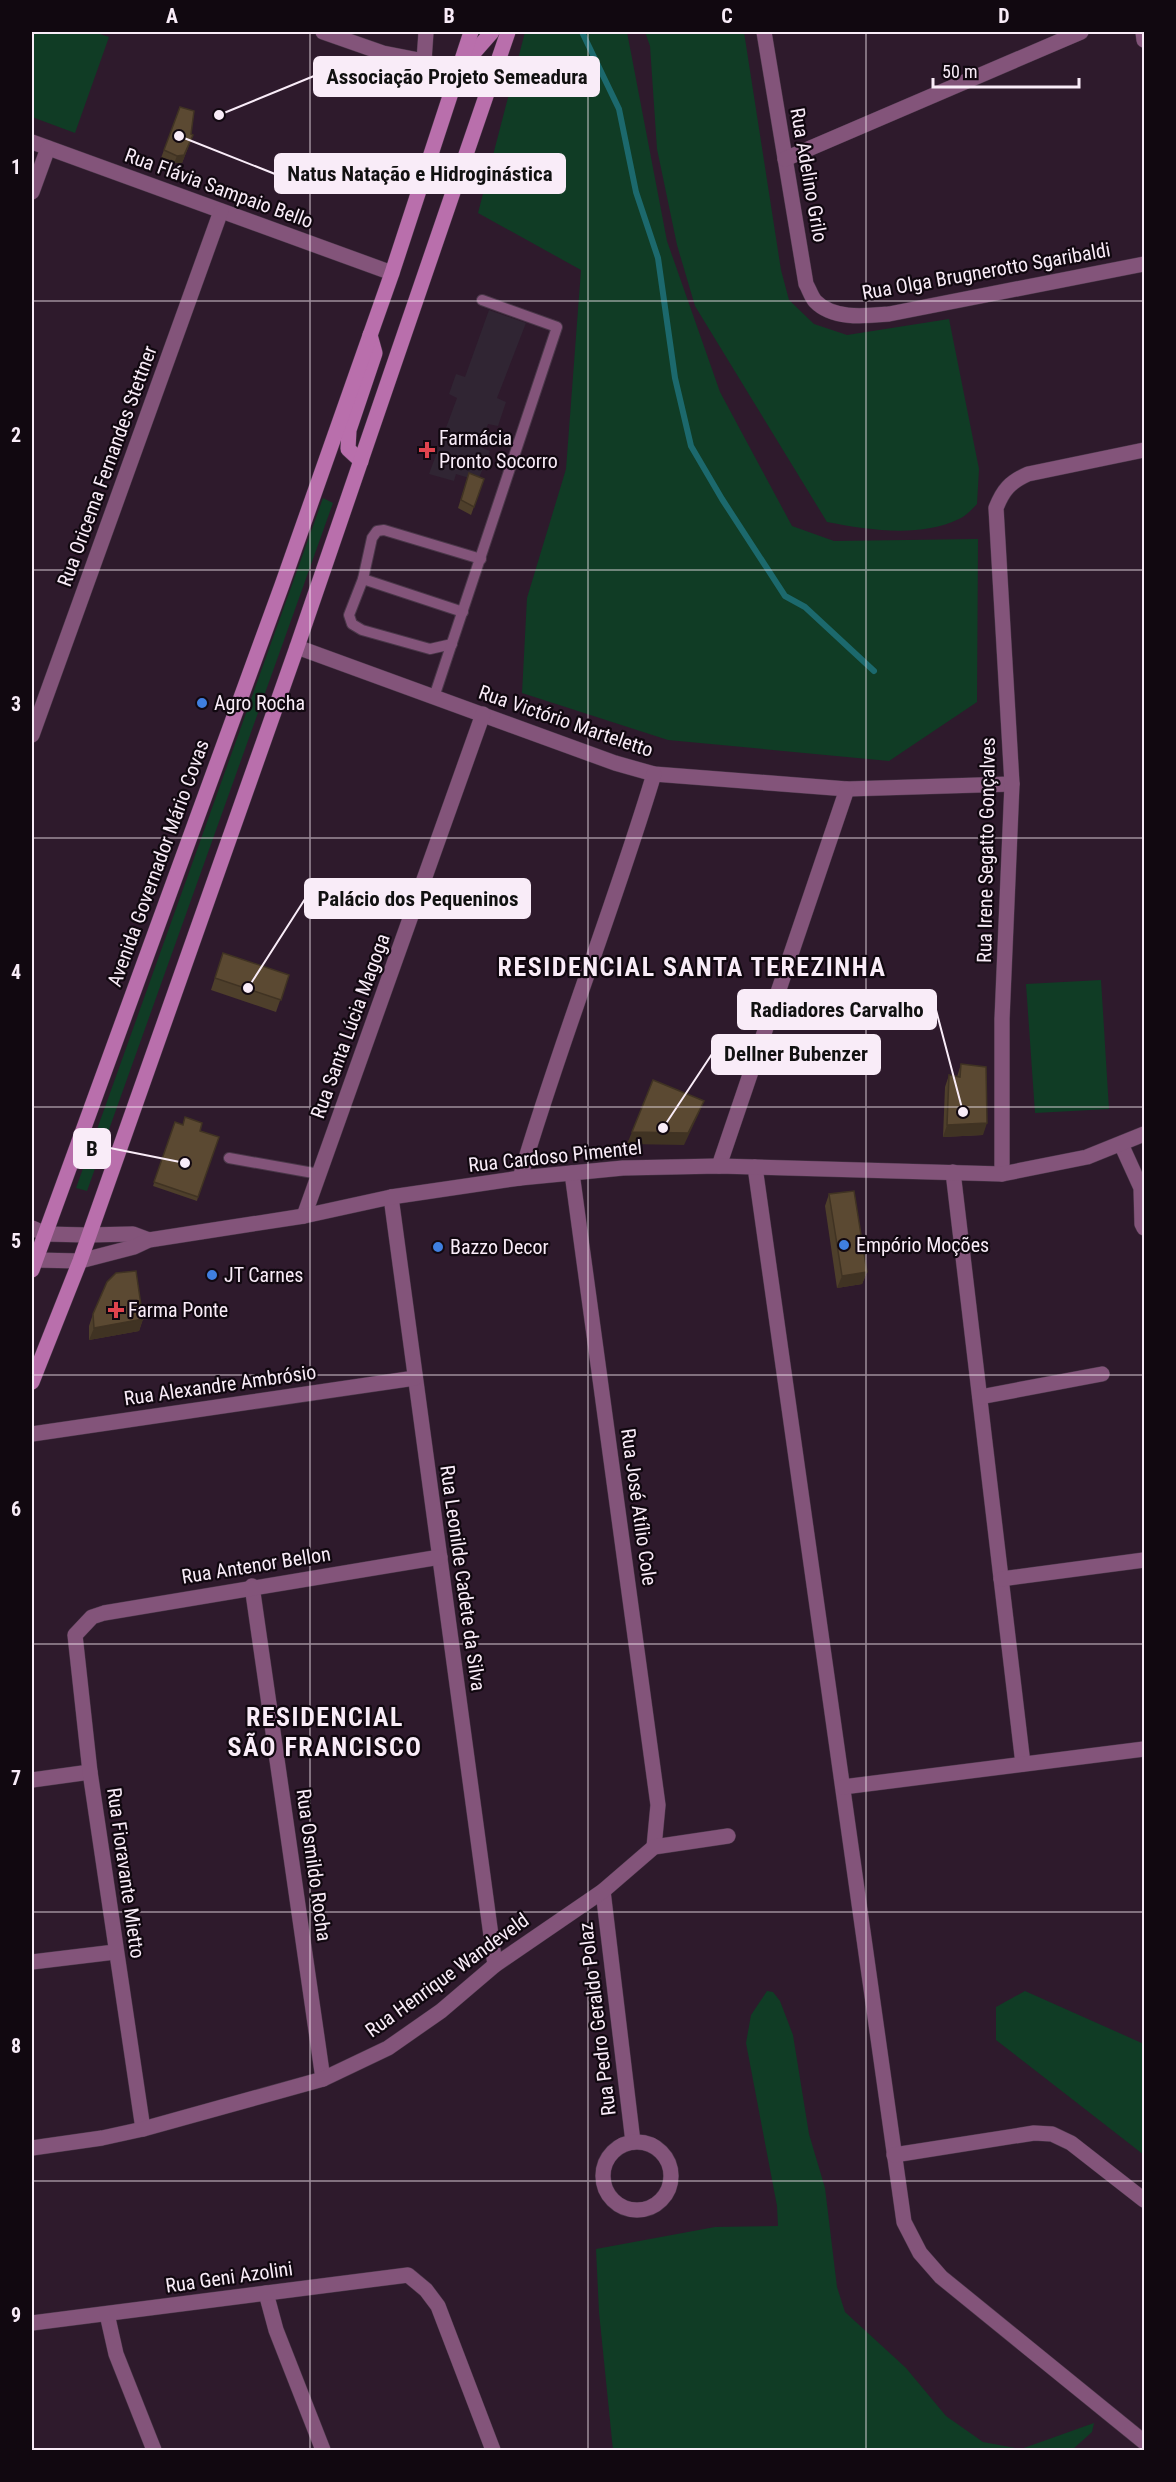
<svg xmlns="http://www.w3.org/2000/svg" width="1176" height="2482" font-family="'Roboto Condensed',sans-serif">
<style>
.medical{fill:#302533}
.green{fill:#103c25}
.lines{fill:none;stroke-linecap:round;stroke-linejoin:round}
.stream{stroke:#1c696d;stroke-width:6}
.service-casing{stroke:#4a3749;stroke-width:12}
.minor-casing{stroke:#4a3749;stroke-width:16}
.tertiary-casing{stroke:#4a3749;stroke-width:16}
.secondary-casing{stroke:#4a3749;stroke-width:16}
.service{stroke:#83547a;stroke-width:10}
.minor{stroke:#83547a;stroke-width:15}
.tertiary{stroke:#83547a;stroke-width:15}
.secondary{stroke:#b96fac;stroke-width:15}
.wall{fill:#4e3f2b}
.shaded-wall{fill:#403323}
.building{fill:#5b4932;stroke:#403323;stroke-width:1.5}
.grid{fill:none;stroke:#f9ecf8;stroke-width:1.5;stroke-opacity:0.55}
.health-dot{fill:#e0444e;stroke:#110810;stroke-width:2}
.shop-dot{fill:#3f7fe0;stroke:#110810;stroke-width:2}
.labels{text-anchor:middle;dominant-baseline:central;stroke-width:4.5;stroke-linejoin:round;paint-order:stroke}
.street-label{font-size:20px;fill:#f9ecf8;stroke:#110810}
.poi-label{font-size:20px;fill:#f9ecf8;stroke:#110810;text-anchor:start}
.district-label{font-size:26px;font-weight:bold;letter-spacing:1.5px;fill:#f9ecf8;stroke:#110810}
.leader{fill:none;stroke:#f9ecf8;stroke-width:2}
.callout-dot{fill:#f9ecf8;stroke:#110810;stroke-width:2}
.callout{fill:#f9ecf8;stroke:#f9ecf8;stroke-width:2}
.callout-label{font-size:21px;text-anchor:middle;font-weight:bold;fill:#111}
.neatline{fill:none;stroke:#f9ecf8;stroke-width:2}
.grid-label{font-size:20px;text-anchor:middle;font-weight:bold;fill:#f9ecf8}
</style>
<rect width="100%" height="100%" fill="#2e1a2c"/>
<!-- medical -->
<path class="medical" d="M 489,310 L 526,323 L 497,398 L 506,402 L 498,426 L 488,424 L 480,447 L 490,451 L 479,478 L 470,474 L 469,478 L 456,474 L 454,481 L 429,474 L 457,398 L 449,394 L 456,374 L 465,377 Z"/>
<!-- green -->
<g class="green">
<path d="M 32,32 L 94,32 L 109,37 L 75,133 L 32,117 Z"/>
<path d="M 525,32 L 627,32 L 667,241 L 720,392 L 792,526 L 834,541 L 978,539 L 977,702 L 889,761 L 668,740 L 522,693 L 527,598 L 566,469 L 581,270 L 478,213 Z"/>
<path d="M 645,32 L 744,32 L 781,270 L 789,300 L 814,324 L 847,335 L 949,319 L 979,469 L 977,504 C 972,509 966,516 959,519 C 920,538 868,530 827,522 L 695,306 L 677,245 L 657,149 L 650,46 Z"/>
<path d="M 323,498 L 333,503 L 87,1191 L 76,1188 Z"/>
<path d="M 1101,980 L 1109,1109 L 1035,1113 L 1026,984 Z"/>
<path d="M 767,1991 L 773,1992 L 780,2001 L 793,2035 L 809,2134 L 825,2188 L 837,2287 L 845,2312 L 906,2368 L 946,2416 L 983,2442 L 1021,2449 L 1094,2423 L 1092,2432 L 1072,2450 L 613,2450 L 599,2312 L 596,2249 L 715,2227 L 778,2226 L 777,2206 L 746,2043 L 751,2015 Z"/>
<path d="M 1025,1991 L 1144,2044 L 1144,2155 L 996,2040 L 996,2007 Z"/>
</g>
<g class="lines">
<!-- stream -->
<path class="stream" d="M 582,32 L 619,109 L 636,192 L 658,258 L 675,378 L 691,446 L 722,499 L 785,596 L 805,607 L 874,671"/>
<!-- service casing -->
<g class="service-casing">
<g id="service">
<path d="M 363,579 L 463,612"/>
<path d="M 452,644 L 430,649 L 362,630 L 352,624 L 349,615 L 363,579 L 372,538 L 377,531 L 384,530 L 481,559"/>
<path d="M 434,697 L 557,327 L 482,300"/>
<path d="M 229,1158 L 319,1174"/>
</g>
</g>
<!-- minor casing -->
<g class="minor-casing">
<g id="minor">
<path d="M 323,32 L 383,53 L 424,61 L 457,72"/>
<path d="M 764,32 L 806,284 C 809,289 811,296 815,301 C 833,320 866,316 889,314 L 1144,264"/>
<path d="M 1143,32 L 1144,40"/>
<path d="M 424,61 L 426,32"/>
<path d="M 32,142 L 392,273"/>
<path d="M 785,159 L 1081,32"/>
<path d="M 32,192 L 48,148"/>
<path d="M 297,647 L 615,763 L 654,774 L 847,789 L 1012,784"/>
<path d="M 32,735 L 221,211"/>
<path d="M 1121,1144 L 1141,1188 L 1142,1224 L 1144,1228"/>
<path d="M 719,1166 L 847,789"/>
<path d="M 755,1167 L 904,2222 L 920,2253 L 941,2277 L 1144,2442"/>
<path d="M 953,1172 L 1023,1764"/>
<path d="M 572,1173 L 658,1805 L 654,1847"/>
<path d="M 1002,1174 L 1002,1019 L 1012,784 L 996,508 C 1003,490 1010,482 1028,474 L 1144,450"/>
<path d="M 520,1178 C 560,1042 613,910 654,774"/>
<path d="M 391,1197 L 495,1965"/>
<path d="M 304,1216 L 483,714"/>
<path d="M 87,1235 L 133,1234 L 149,1240"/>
<path d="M 80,1261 L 134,1247 L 149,1240 L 304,1216 L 391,1197 L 520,1178 L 623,1168 L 719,1166 L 1002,1174 L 1087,1157 L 1144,1134"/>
<path d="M 980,1397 L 1102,1374"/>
<path d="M 32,1434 L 415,1378"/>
<path d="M 1001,1579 L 1144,1560"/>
<path d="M 252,1586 L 323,2079"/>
<path d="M 32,1780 L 90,1772"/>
<path d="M 843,1787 L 1144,1749"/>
<path d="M 603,1891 L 633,2142"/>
<path d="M 32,1962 L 115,1952"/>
<path d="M 143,2129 L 90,1772 L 75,1635 L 92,1617 L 104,1613 L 440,1557"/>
<circle cx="637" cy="2176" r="34"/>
<path d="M 32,2148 L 102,2138 L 143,2129 L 323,2079 L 388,2048 L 441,2011 L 495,1965 L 603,1891 L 654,1847 L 728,1836"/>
<path d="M 894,2155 L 1034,2133 L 1052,2134 L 1071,2143 L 1144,2200"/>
<path d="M 266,2293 L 276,2330 L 323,2450"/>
<path d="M 107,2314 L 116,2354 L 154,2450"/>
<path d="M 32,2323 L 408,2275 L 426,2290 L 438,2306 L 493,2450"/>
</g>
</g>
<!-- tertiary casing -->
<g class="tertiary-casing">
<g id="tertiary">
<path d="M 32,1228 L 46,1234 L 87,1235"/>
<path d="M 32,1257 L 36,1260 L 80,1261"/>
</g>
</g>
<!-- secondary casing -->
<g class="secondary-casing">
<g id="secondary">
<path d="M 463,65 L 492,32"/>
<path d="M 361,461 L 348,449 L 349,430 L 375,353 L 370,335"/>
<path d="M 32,1270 L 282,585 L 392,273 L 471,32"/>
<path d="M 32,1382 L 80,1261 L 297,647 L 508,32"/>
</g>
</g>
<!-- service -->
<use href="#service" class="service"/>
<!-- minor -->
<use href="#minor" class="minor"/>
<!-- tertiary -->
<use href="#tertiary" class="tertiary"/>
<!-- secondary -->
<use href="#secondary" class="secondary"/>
</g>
<!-- wall -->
<g class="wall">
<path d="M 180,107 L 191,134 L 193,135 L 182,163 L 174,163 L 161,158 Z"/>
<path d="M 469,473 L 484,479 L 471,515 L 458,508 Z"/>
<path d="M 223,953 L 289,975 L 276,1012 L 211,990 Z"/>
<path d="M 961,1064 L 983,1135 L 943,1137 L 945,1087 L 949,1075 L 957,1077 Z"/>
<path d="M 175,1122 L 200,1131 L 198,1197 L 197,1201 L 153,1186 Z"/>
<path d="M 829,1194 L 867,1272 L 862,1284 L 837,1288 L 825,1206 Z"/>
<path d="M 93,1314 L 143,1319 L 139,1331 L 89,1340 L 89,1326 Z"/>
</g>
<!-- shaded-wall -->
<g class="shaded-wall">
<path d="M 193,135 L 182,163 L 174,163 L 177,156 Z"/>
<path d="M 704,1101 L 699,1113 L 684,1145 L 627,1144 L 632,1132 Z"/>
<path d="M 987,1123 L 983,1135 L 943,1137 L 947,1125 Z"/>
<path d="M 867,1272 L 862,1284 L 837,1288 L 842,1276 Z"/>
<path d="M 143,1319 L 139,1331 L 89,1340 L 94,1328 Z"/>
</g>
<!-- building -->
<g class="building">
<path d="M 180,107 L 194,111 L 191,134 L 193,135 L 184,155 L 177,156 L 164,150 Z"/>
<path d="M 469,473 L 484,479 L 474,507 L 461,500 Z"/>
<path d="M 223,953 L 289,975 L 281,1000 L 215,978 Z"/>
<path d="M 961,1064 L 986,1067 L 987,1123 L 947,1125 L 949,1075 L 960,1077 Z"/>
<path d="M 653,1080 L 704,1101 L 688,1133 L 632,1132 Z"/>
<path d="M 185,1117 L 202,1123 L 200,1131 L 219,1137 L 198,1197 L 154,1182 L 175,1122 L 183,1125 Z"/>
<path d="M 854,1191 L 867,1272 L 842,1276 L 829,1194 Z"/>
<path d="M 136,1271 L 143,1319 L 94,1328 L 93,1314 L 107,1282 L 116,1273 Z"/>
</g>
<!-- grid -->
<path class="grid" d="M 310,32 L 310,2450M 588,32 L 588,2450M 866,32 L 866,2450M 32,301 L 1144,301M 32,570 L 1144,570M 32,838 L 1144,838M 32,1107 L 1144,1107M 32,1375 L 1144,1375M 32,1644 L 1144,1644M 32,1912 L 1144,1912M 32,2181 L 1144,2181"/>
<!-- markers -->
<g class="health-dot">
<path d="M424 441h6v6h6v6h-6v6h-6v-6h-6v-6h6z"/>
<path d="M113 1301h6v6h6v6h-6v6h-6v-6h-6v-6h6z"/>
</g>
<g class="shop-dot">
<circle cx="202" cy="703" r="6"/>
<circle cx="844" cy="1245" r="6"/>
<circle cx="438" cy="1247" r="6"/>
<circle cx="212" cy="1275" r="6"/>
</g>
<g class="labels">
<!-- street labels -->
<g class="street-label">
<text transform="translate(809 175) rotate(80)">Rua Adelino Grilo</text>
<text transform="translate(219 188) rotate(20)">Rua Flávia Sampaio Bello</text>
<text transform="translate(986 271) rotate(-10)">Rua Olga Brugnerotto Sgaribaldi</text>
<text transform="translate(107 466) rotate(-70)">Rua Oricema Fernandes Stettner</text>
<text transform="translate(566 721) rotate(19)">Rua Victório Marteletto</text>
<text transform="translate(986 850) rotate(-89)">Rua Irene Segatto Gonçalves</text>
<text transform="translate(158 863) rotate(-70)">Avenida Governador Mário Covas</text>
<text transform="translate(350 1026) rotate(-70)">Rua Santa Lúcia Magoga</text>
<text transform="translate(555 1156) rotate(-6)">Rua Cardoso Pimentel</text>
<text transform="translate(220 1385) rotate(-8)">Rua Alexandre Ambrósio</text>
<text transform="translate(639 1507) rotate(82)">Rua José Atílio Cole</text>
<text transform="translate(256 1565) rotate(-9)">Rua Antenor Bellon</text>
<text transform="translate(463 1578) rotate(82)">Rua Leonilde Cadete da Silva</text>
<text transform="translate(314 1865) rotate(82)">Rua Osmildo Rocha</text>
<text transform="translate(126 1873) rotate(82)">Rua Fioravante Mietto</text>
<text transform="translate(447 1975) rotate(-36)">Rua Henrique Wandeveld</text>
<text transform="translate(597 2019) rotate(-97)">Rua Pedro Geraldo Polaz</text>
<text transform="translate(229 2277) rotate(-8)">Rua Geni Azolini</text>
</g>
<!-- poi labels -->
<g class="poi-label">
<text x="439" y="438">Farmácia<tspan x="439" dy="23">Pronto Socorro</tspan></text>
<text x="214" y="703">Agro Rocha</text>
<text x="856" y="1245">Empório Moções</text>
<text x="450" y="1247">Bazzo Decor</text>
<text x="224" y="1275">JT Carnes</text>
<text x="128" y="1310">Farma Ponte</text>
</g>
<!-- district labels -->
<g class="district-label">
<text x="692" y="967">RESIDENCIAL SANTA TEREZINHA</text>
<text x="325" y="1717">RESIDENCIAL<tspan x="325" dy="30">SÃO FRANCISCO</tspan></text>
</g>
</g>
<!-- callouts -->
<path class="leader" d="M219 115L314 76M179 136L275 174M248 988L305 899M963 1112L936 1010M663 1128L712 1054M185 1163L110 1148"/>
<g class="callout-dot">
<circle cx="219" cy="115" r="6"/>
<circle cx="179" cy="136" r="6"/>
<circle cx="248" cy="988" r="6"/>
<circle cx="963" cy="1112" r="6"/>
<circle cx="663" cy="1128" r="6"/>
<circle cx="185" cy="1163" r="6"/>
</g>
<g class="callout">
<rect x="314" y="57" width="285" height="39" rx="6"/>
<rect x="275" y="154" width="290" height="39" rx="6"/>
<rect x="305" y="879" width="225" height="39" rx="6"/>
<rect x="738" y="990" width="198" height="39" rx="6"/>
<rect x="712" y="1035" width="168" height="39" rx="6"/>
<rect x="74" y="1129" width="36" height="39" rx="6"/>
</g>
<g class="callout-label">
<text x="457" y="84">Associação Projeto Semeadura</text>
<text x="420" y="181">Natus Natação e Hidroginástica</text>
<text x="418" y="906">Palácio dos Pequeninos</text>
<text x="837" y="1017">Radiadores Carvalho</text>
<text x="796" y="1061">Dellner Bubenzer</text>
<text x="92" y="1156">B</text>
</g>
<!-- border -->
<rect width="1176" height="2482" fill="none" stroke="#110810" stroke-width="66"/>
<!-- scale -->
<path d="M933 78v9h146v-9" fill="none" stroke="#f9ecf8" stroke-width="3"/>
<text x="942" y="78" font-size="18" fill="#f9ecf8" stroke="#110810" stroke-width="4.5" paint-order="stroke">50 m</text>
<rect x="33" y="33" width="1110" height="2416" class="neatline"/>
<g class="grid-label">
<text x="172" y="23">A</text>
<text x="449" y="23">B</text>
<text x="727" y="23">C</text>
<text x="1004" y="23">D</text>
<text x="16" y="174">1</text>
<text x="16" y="442">2</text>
<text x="16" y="711">3</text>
<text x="16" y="979">4</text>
<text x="16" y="1248">5</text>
<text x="16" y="1516">6</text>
<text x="16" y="1785">7</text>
<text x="16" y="2053">8</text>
<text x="16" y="2322">9</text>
</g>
</svg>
